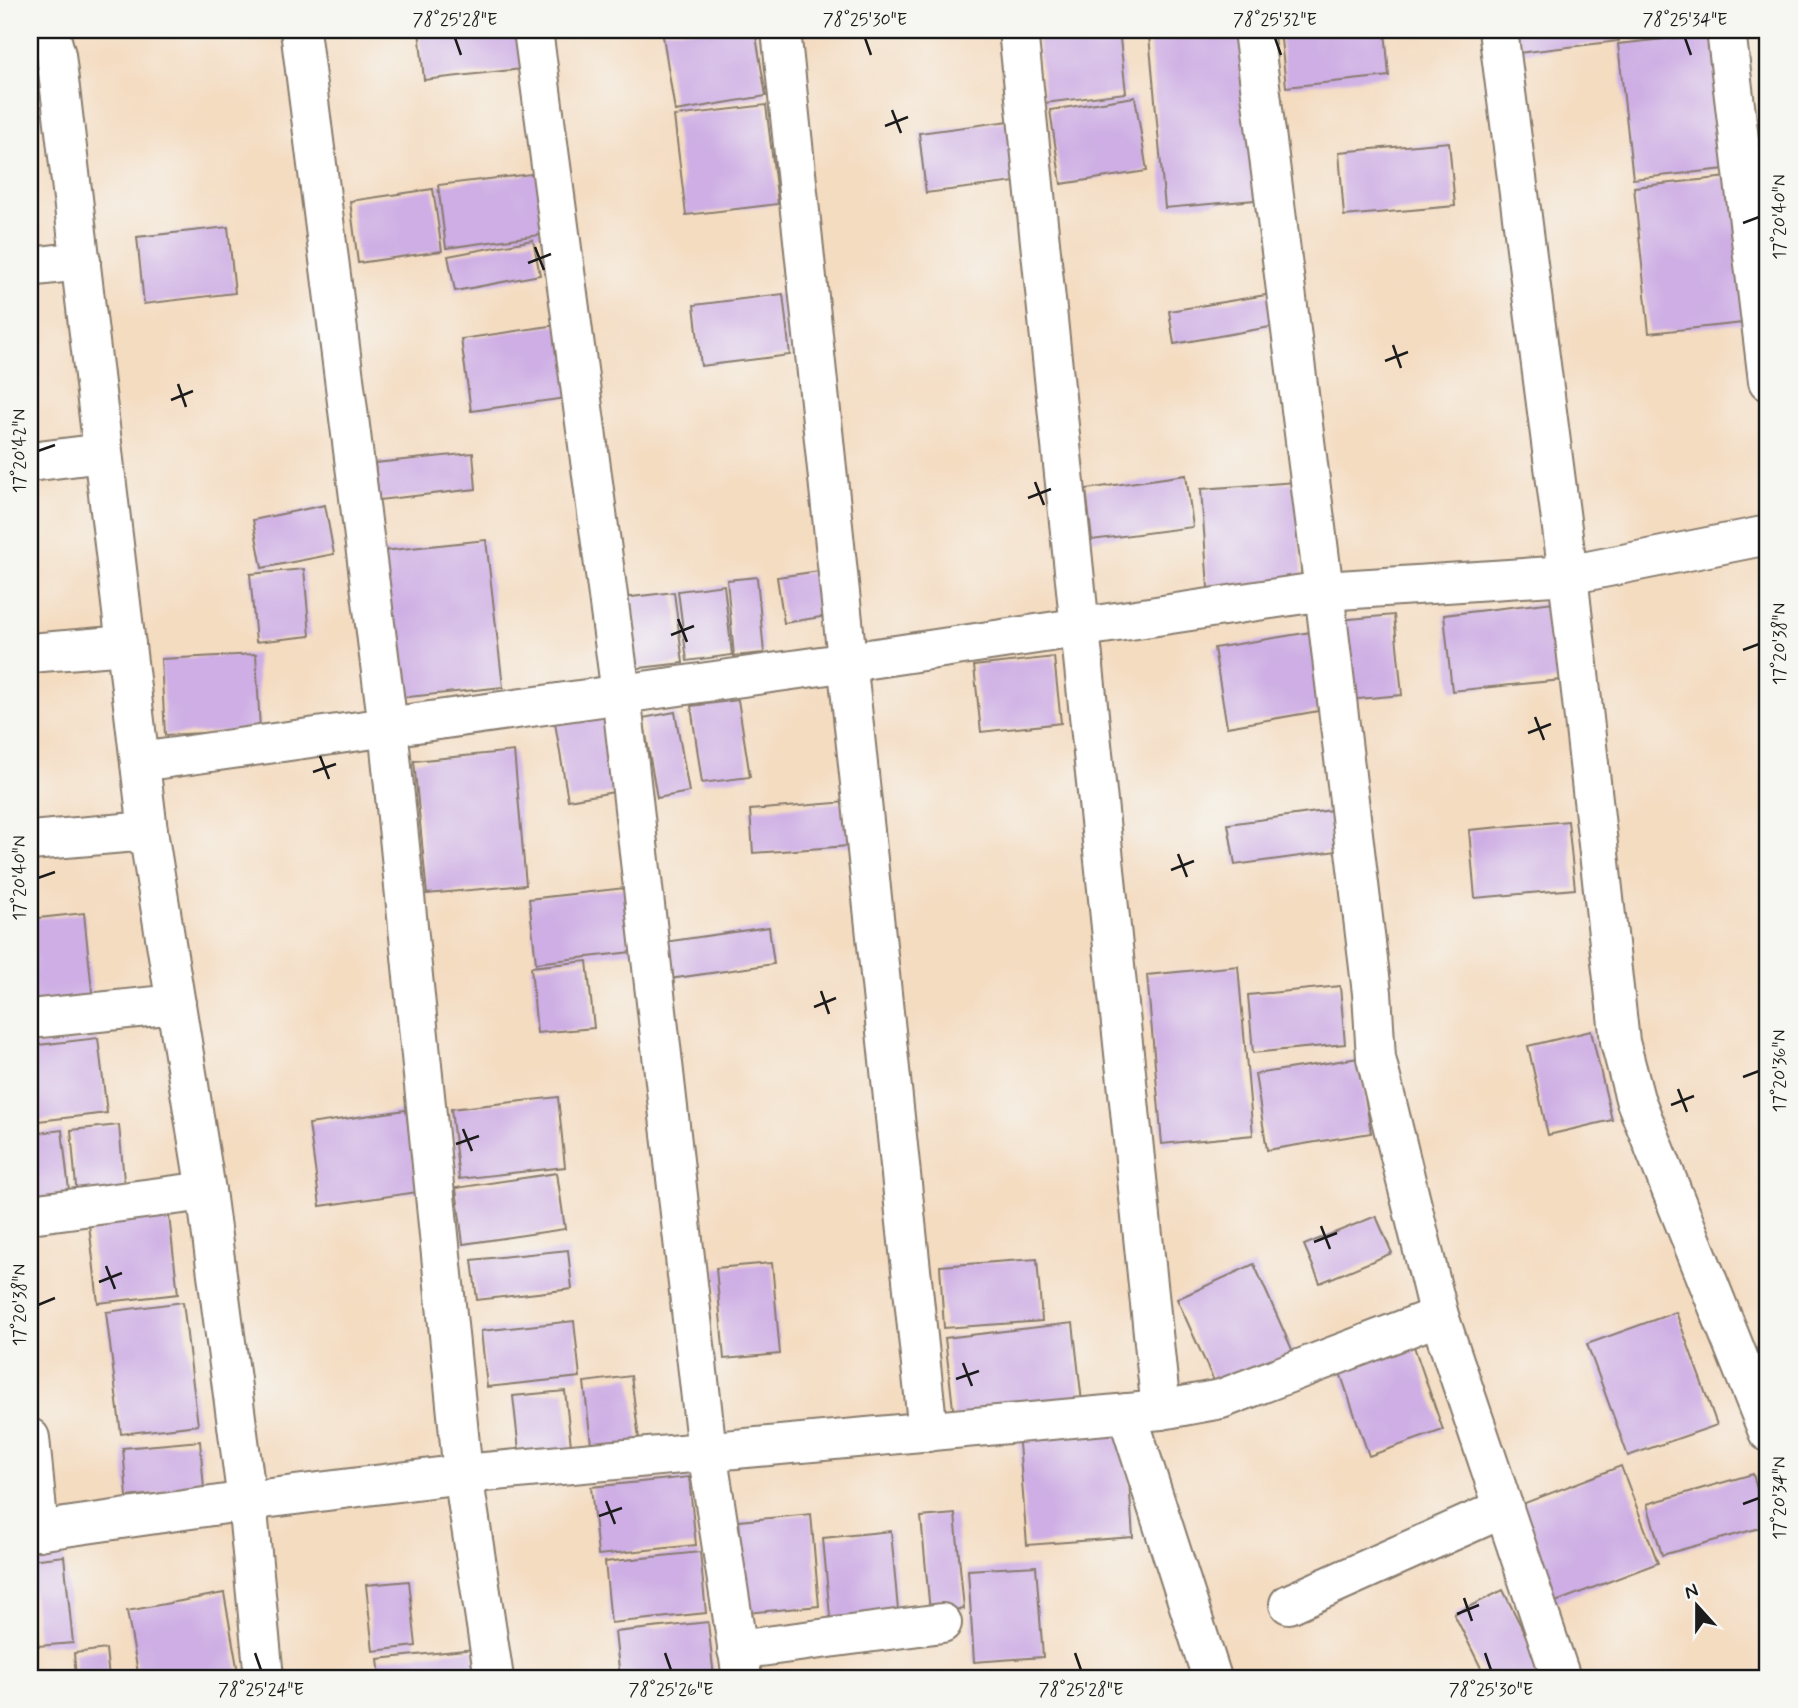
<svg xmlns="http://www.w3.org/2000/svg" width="1798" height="1708" font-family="Mynerve,sans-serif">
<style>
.building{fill:#ceaee4}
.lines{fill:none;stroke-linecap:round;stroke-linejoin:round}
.minor-casing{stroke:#887c6e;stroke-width:42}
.minor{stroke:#fff;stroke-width:38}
.ticks{fill:none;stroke:#1c1c1c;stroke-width:2.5}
.neatline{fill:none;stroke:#1c1c1c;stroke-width:2.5}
.ticks-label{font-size:18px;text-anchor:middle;fill:#1c1c1c}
</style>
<rect width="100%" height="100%" fill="#f6f6f2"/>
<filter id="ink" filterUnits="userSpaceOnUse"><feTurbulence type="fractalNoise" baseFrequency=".0143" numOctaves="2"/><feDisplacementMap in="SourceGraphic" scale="14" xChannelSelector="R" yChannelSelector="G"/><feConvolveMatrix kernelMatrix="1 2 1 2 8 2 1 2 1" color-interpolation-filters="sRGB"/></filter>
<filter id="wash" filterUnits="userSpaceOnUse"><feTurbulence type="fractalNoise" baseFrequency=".00686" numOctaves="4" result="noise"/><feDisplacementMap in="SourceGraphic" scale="28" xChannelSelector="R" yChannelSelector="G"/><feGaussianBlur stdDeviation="1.57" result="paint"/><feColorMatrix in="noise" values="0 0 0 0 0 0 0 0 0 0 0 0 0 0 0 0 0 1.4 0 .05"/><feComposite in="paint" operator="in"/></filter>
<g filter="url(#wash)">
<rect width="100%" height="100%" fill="#f4dcc1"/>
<g id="blocks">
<!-- building -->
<g class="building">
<path d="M 419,30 L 526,30 L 530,68 L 424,80 Z"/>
<path d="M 662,30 L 755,30 L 766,96 L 675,111 Z"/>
<path d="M 1119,30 L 1126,93 L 1045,103 L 1038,39 Z"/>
<path d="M 1217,30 L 1250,30 L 1266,199 L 1165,208 L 1149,36 Z"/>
<path d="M 1280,30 L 1385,30 L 1389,76 L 1286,87 Z"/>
<path d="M 1507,30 L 1617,30 L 1619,41 L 1510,54 Z"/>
<path d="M 1719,33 L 1734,168 L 1633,179 L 1618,44 Z"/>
<path d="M 1135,97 L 1147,171 L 1061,184 L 1050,110 Z"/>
<path d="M 766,105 L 778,204 L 686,215 L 674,116 Z"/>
<path d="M 1016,120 L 1024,181 L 926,193 L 919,133 Z"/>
<path d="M 1449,142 L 1455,206 L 1344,216 L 1339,152 Z"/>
<path d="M 539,173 L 547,234 L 446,248 L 438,185 Z"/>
<path d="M 1737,176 L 1752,322 L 1649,333 L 1634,187 Z"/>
<path d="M 433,189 L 442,251 L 358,263 L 350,201 Z"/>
<path d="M 228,227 L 235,293 L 144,304 L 137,237 Z"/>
<path d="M 533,240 L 540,275 L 455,291 L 448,256 Z"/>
<path d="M 783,294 L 790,355 L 701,366 L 694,305 Z"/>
<path d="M 1272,294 L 1276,326 L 1174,344 L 1169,311 Z"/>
<path d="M 564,324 L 574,397 L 471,411 L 461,339 Z"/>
<path d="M 473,453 L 476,489 L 379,500 L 375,463 Z"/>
<path d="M 1186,475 L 1193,527 L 1092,540 L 1086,489 Z"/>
<path d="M 1296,482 L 1302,582 L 1208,588 L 1201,489 Z"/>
<path d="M 325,505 L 334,554 L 262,568 L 253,520 Z"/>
<path d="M 486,540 L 503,687 L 399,698 L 383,551 Z"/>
<path d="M 304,569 L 310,636 L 256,642 L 250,574 Z"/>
<path d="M 820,571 L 827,616 L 784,623 L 777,577 Z"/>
<path d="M 757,577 L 764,653 L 734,656 L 727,580 Z"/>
<path d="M 724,585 L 732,655 L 687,661 L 678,591 Z"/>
<path d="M 674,592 L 683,663 L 631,669 L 623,598 Z"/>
<path d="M 1554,602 L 1562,680 L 1452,691 L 1444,615 Z"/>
<path d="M 1394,615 L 1402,695 L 1347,700 L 1339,620 Z"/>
<path d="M 1317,631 L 1330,709 L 1227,727 L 1214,648 Z"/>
<path d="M 256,654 L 260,730 L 165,735 L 161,659 Z"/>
<path d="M 1054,657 L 1061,723 L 981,732 L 974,666 Z"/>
<path d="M 738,700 L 750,777 L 702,783 L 691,706 Z"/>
<path d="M 675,712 L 689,792 L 657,798 L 643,718 Z"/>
<path d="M 607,714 L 620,791 L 568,800 L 555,723 Z"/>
<path d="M 514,751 L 526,885 L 427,894 L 414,761 Z"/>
<path d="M 859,801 L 862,845 L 753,853 L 750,810 Z"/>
<path d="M 1332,810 L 1337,851 L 1235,865 L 1228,824 Z"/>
<path d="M 1568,821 L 1575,889 L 1475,898 L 1469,830 Z"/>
<path d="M 633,887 L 640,951 L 536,963 L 529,899 Z"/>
<path d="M 84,913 L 94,1011 L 30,1018 L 30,919 Z"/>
<path d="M 769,927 L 774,964 L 669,979 L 664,942 Z"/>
<path d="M 587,961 L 594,1028 L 537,1033 L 531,967 Z"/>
<path d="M 1238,966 L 1253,1135 L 1162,1144 L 1147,975 Z"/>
<path d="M 1340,986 L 1345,1044 L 1253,1053 L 1248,995 Z"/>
<path d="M 1591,1031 L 1612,1120 L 1548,1135 L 1528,1046 Z"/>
<path d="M 98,1038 L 107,1113 L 30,1122 L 30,1046 Z"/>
<path d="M 1359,1058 L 1371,1133 L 1267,1150 L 1255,1074 Z"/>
<path d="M 558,1097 L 565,1167 L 459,1179 L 451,1109 Z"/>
<path d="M 406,1110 L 418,1192 L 320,1206 L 309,1124 Z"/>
<path d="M 119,1125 L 125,1192 L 77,1198 L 71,1130 Z"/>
<path d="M 62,1130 L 70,1199 L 30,1204 L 30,1134 Z"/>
<path d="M 557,1173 L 565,1229 L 463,1244 L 456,1188 Z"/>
<path d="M 168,1207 L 178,1294 L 98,1303 L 88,1216 Z"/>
<path d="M 1376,1216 L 1392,1253 L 1320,1283 L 1304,1245 Z"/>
<path d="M 568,1250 L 572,1289 L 477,1300 L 472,1260 Z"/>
<path d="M 1037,1259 L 1042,1321 L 944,1328 L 940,1266 Z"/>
<path d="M 772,1263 L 780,1354 L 724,1359 L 716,1268 Z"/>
<path d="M 1254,1264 L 1294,1354 L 1217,1388 L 1177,1299 Z"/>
<path d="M 183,1302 L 198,1425 L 121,1434 L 106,1312 Z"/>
<path d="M 1676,1312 L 1717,1425 L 1628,1456 L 1587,1344 Z"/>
<path d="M 574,1321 L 580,1377 L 487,1387 L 481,1331 Z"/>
<path d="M 1073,1323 L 1082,1402 L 954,1417 L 945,1338 Z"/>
<path d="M 1410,1335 L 1443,1430 L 1369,1456 L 1336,1361 Z"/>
<path d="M 631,1376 L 641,1455 L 593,1461 L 584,1382 Z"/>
<path d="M 565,1391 L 572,1455 L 520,1460 L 513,1396 Z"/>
<path d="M 1125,1423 L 1133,1537 L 1027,1545 L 1018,1431 Z"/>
<path d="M 200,1441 L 204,1489 L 127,1497 L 123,1448 Z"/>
<path d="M 1621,1466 L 1658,1563 L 1545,1606 L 1507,1510 Z"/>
<path d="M 1753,1474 L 1767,1526 L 1662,1555 L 1647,1504 Z"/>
<path d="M 689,1477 L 696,1545 L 598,1555 L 591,1487 Z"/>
<path d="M 811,1514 L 819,1606 L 747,1613 L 739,1521 Z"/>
<path d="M 955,1514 L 964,1609 L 930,1612 L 921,1517 Z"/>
<path d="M 891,1531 L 899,1622 L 831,1628 L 823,1538 Z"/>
<path d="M 700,1552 L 706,1613 L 611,1623 L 605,1562 Z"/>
<path d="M 64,1556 L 73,1643 L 38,1646 L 30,1560 Z"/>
<path d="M 1036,1566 L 1043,1657 L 974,1662 L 968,1570 Z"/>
<path d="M 409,1581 L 416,1646 L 373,1651 L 366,1585 Z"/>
<path d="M 1503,1590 L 1547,1678 L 1486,1678 L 1454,1614 Z"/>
<path d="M 224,1593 L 239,1678 L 139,1678 L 127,1611 Z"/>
<path d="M 708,1622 L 714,1678 L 620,1678 L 615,1632 Z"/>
<path d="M 106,1649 L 109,1678 L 76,1678 L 74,1653 Z"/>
<path d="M 474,1649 L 477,1678 L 380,1678 L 378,1659 Z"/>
<path d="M 1023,1671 L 1024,1678 L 994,1678 L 993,1677 Z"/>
</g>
</g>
</g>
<g filter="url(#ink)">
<use href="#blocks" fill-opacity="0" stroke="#887c6e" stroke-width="2"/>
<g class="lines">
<!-- minor casing -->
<g class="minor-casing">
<g id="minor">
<path d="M 49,30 L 56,55 L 148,831 L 206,1191 L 247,1501 L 264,1678"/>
<path d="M 300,30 L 388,727 L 463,1474 L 494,1678"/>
<path d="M 533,30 L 621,694 L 707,1451 L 742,1678"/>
<path d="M 781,30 L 928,1432"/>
<path d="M 1018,30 L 1161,1410"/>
<path d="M 1253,30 L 1324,591 L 1372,993 L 1376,1058 L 1439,1316 L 1561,1678"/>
<path d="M 1498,30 L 1568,575 L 1620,1042 L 1635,1099 L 1768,1432"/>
<path d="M 1726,30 L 1768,381"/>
<path d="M 30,267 L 81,261"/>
<path d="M 30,462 L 103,453"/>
<path d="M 30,653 L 126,645"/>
<path d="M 140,762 L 849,662 L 1324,591 L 1568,575 L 1768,535"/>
<path d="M 30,841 L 148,831"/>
<path d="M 30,1019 L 176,1004"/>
<path d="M 30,1214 L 206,1191"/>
<path d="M 1127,1413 L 1212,1678"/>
<path d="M 30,1438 L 39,1531"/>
<path d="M 30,1532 L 247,1501 L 463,1474 L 1161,1410 L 1221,1399 L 1439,1316"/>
<path d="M 1289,1604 L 1504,1508"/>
<path d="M 737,1650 L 942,1623"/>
</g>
</g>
<!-- minor -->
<use href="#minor" class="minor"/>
</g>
</g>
<!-- ticks -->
<path class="ticks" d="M 455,38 L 461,55M 865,38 L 871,55M 1275,38 L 1281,55M 1685,38 L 1691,55M 892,110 L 901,133M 885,126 L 908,117M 1743,223 L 1759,217M 535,247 L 544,270M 528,263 L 551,254M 1393,345 L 1401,368M 1385,361 L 1408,352M 178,384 L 186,407M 171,400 L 193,391M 38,451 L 55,445M 1035,482 L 1044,505M 1028,498 L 1051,489M 678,619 L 687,642M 671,635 L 694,626M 1743,650 L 1759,644M 1535,717 L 1544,740M 1528,733 L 1551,724M 320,756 L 329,779M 313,772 L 336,764M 1178,854 L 1187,877M 1171,870 L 1194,861M 38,878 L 55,872M 821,991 L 829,1014M 814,1007 L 836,998M 1743,1077 L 1759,1071M 1678,1089 L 1687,1112M 1671,1105 L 1694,1096M 463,1129 L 472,1151M 456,1144 L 479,1136M 1321,1226 L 1330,1249M 1314,1242 L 1337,1233M 106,1266 L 115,1289M 99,1282 L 122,1273M 38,1305 L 55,1298M 963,1363 L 972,1386M 956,1379 L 979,1371M 606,1501 L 615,1524M 1743,1504 L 1759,1498M 599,1516 L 622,1508M 1464,1598 L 1472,1621M 1457,1614 L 1479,1605M 255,1653 L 261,1670M 665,1653 L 671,1670M 1075,1653 L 1081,1670M 1485,1653 L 1491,1670"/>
<!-- margin -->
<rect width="1798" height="1708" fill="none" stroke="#f6f6f2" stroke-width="77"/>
<!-- north arrow -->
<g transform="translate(1697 1606) rotate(339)" stroke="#f6f6f2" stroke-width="5" paint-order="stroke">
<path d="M0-5L12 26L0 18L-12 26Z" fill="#1c1c1c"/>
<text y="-10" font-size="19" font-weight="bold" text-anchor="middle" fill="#1c1c1c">N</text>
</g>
<rect x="38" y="38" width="1721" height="1632" class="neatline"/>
<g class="ticks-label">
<text x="455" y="25">78°25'28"E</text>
<text x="865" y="25">78°25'30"E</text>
<text x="1275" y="25">78°25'32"E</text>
<text x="1685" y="25">78°25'34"E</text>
<text transform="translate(1779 217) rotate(-90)" y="6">17°20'40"N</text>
<text transform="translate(19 451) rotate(-90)" y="6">17°20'42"N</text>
<text transform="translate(1779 644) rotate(-90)" y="6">17°20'38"N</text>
<text transform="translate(19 878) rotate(-90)" y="6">17°20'40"N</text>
<text transform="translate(1779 1071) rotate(-90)" y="6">17°20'36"N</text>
<text transform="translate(19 1305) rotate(-90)" y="6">17°20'38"N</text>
<text transform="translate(1779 1498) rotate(-90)" y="6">17°20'34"N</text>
<text x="261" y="1695">78°25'24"E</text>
<text x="671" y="1695">78°25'26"E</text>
<text x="1081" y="1695">78°25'28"E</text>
<text x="1491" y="1695">78°25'30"E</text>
</g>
</svg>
